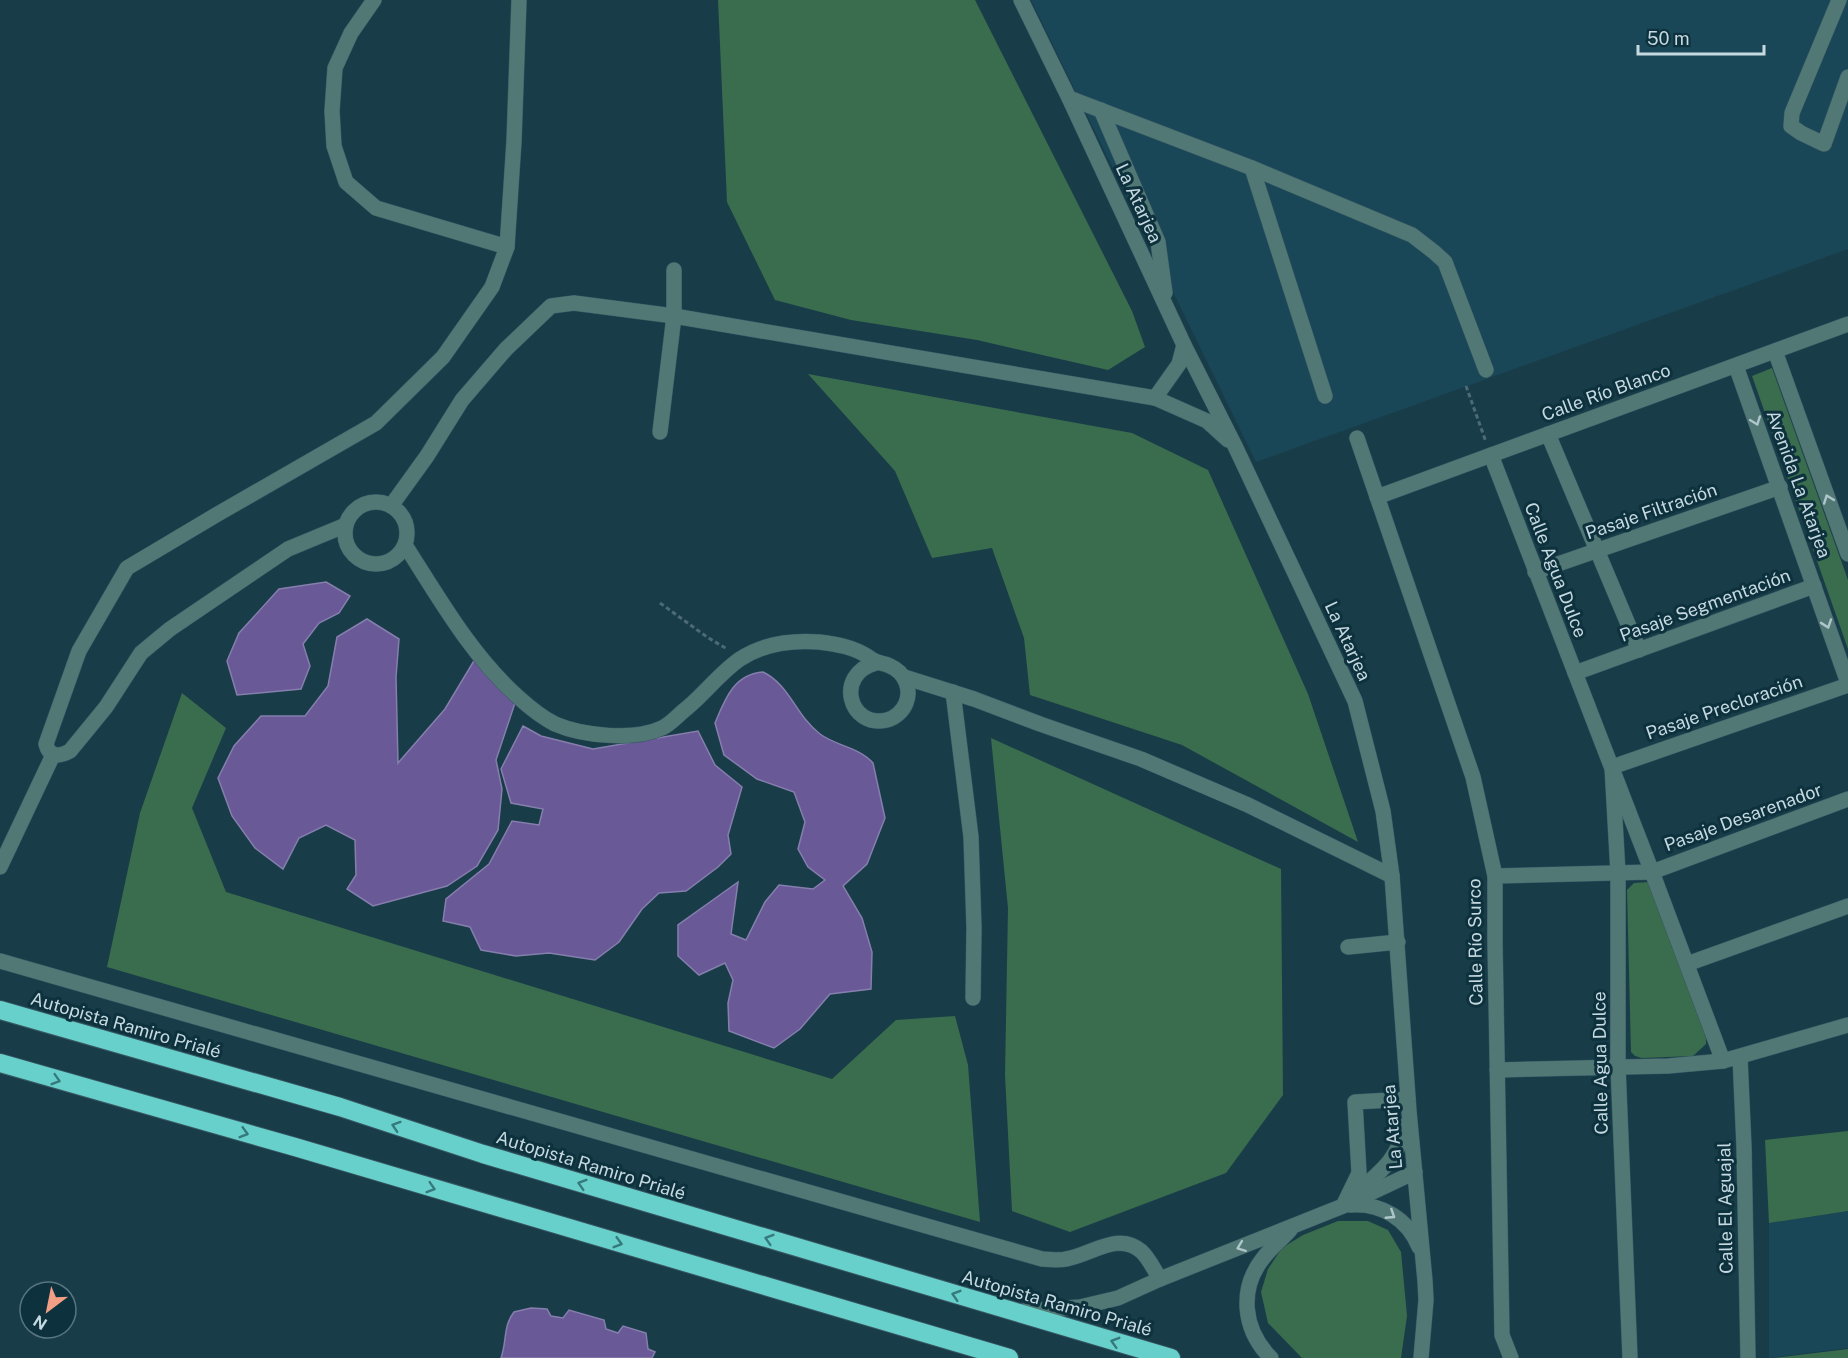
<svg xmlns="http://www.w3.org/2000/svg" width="1848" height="1358" font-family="'Public Sans',sans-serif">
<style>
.built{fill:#1a4757}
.green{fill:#3a6c4e}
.water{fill:#695997;stroke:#857fad;stroke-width:1.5}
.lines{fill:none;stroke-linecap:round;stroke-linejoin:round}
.minor-casing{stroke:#385864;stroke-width:16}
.highway-casing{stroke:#385864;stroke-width:20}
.path{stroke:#4d6b77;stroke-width:3;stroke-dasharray:4.5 3;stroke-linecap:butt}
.minor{stroke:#517875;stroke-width:15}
.highway{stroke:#68d0ca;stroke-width:18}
.oneway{stroke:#afc6cb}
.oneway2{stroke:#36797d}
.labels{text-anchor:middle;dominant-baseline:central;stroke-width:6;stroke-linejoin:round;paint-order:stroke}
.street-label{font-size:18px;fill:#c6d9e1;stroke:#0d323e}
</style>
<rect width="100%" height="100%" fill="#193c49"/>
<!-- built -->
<g class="built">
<path d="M 1031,0 L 1848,0 L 1848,249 L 1256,462 Z"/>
<path d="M 1848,1211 L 1848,1348 L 1769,1358 L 1769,1223 Z"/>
</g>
<!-- green -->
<g class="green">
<path d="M 718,0 L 975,0 L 1132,311 L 1145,347 L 1108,370 L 977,340 L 851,320 L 775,300 L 727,202 Z"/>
<path d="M 1772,368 L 1848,580 L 1848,649 L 1752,376 Z"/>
<path d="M 808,374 L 1132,433 L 1208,470 L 1308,694 L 1358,842 L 1182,745 L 1030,695 L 1024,638 L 992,548 L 932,558 L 895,471 Z"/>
<path d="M 182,693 L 226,728 L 192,808 L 226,892 L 832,1079 L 896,1020 L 955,1016 L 968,1065 L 980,1222 L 107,967 L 140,813 Z"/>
<path d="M 991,738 L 1281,869 L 1283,1095 L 1226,1173 L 1070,1232 L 1012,1211 L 1005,1075 L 1008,908 Z"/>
<path d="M 1649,882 L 1706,1038 L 1706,1044 L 1693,1056 L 1642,1058 L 1635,1056 L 1631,1052 L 1627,890 L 1634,883 Z"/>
<path d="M 1848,1131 L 1848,1211 L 1769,1223 L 1765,1140 Z"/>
<path d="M 1338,1221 L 1368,1221 L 1388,1230 L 1401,1252 L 1407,1316 L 1401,1358 L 1302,1358 L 1268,1323 L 1261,1292 L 1268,1269 L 1282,1248 L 1303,1235 Z"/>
<path d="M 1848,1349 L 1848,1358 L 1773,1358 Z"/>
</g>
<!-- water -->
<g class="water">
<path d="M 326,582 L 350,596 L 339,613 L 319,623 L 303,644 L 310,666 L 301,689 L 237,695 L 227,661 L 239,633 L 279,589 Z"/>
<path d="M 367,619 L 399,639 L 396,677 L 398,763 L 445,709 L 475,659 L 515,703 L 496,760 L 502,789 L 498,830 L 477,866 L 447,886 L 373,906 L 347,889 L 356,875 L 355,840 L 326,825 L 299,838 L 283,869 L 255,848 L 232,816 L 218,778 L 234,746 L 261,716 L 305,716 L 328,686 L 337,637 Z"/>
<path d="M 763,672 C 790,685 796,716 820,734 C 836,746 859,747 873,763 L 885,818 L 867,864 L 843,886 L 862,918 L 872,952 L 871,989 L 830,994 L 800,1029 L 774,1048 L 729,1031 L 728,1003 L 733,980 L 725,963 L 699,975 L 678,956 L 678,925 L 738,882 L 731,934 L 746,940 L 765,902 L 779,885 L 813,889 L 825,880 L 808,867 L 798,849 L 805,822 L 794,792 L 757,779 L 724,755 L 715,723 C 725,699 734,674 763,672 Z"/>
<path d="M 523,726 L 541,736 L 593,749 L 698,731 L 715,765 L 742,787 L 728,835 L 731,854 L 718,867 L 686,891 L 659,893 L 642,909 L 619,942 L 595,960 L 549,953 L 516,956 L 481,950 L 470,927 L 443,921 L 446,899 L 489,864 L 512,821 L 539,825 L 543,809 L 511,803 L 501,769 Z"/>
<path d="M 531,1308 L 547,1309 L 551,1316 L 563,1318 L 569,1310 L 604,1320 L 606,1329 L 618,1333 L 623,1326 L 646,1333 L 648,1349 L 655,1352 L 652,1358 L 501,1358 C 507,1341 503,1326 514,1312 Z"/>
</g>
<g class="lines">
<!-- minor casing -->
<g class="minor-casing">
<g id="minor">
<path d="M 374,0 L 351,33 L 335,68 L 332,111 L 334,146 L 346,182 L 376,208 L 507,247"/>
<path d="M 1021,0 L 1069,98 L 1184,345 L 1235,446 L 1355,701 L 1383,811 L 1392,876 L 1409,1111 L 1425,1281 L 1426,1300 L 1421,1358"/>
<path d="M 1839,0 L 1792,113 L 1791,126 L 1801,133 L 1824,144 L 1848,77"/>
<path d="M 1069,98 L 1252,168 L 1412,235 L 1434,252 L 1445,262 L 1486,370"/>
<path d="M 1101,110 L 1158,242 L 1165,293"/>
<path d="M 1252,168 L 1325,396"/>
<path d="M 1775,351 L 1848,554"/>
<path d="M 1736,366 L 1848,683"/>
<path d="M 1155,398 L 1179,364 L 1184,345"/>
<path d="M 660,432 L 674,316 L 674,270"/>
<path d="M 1548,434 L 1639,650"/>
<path d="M 1357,438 L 1473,777 L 1495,876 L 1495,942 L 1502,1335 L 1511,1358"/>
<path d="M 1491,455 L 1652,872 L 1723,1061"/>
<path d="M 1377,497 L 1848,324"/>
<circle cx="376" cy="533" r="31"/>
<path d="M 391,506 L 427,456 L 462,400 L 506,349 L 551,306 L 574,303 L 674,316 L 1155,398 L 1207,421 L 1228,440"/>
<path d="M 346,525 L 288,549 L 170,629 L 141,653 L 106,707 L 70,751 C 59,757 49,757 46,744 L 79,651 L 127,568 L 216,515 L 376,423 L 443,357 L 492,287 L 507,247 L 514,141 L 519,0"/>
<path d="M 405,545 C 439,598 471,655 518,697 C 528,706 543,718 555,724 C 583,736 634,741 662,728 C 671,724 679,714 687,708 C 705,693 721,672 740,659 C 763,644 792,640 819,642 C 836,644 855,647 870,658 C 877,664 882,662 890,666 C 904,672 912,688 906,703 C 903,711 895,718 887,720 C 849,729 834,674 876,663"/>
<path d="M 1535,572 L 1780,487"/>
<path d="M 1575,673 L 1814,586"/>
<path d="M 904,677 L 974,699 L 1040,724 L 1141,759 L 1248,805 L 1392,876"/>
<path d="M 953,692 L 971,837 L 974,928 L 973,998"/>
<path d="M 0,867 L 53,755"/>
<path d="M 1495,876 L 1652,872 L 1848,799"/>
<path d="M 1348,947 L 1398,942"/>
<path d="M 0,961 L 1042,1259 C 1050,1259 1058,1261 1066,1259 C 1091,1255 1118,1231 1141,1251 C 1149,1258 1154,1270 1160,1279"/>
<path d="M 1687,964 L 1848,906"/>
<path d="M 1740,1057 L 1744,1147 L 1748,1358"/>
<path d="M 1497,1070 L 1668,1066 L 1723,1061 L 1848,1025"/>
<path d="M 1354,1195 C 1381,1171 1397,1161 1406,1125"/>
<path d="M 1350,1205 C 1380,1202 1408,1219 1419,1247"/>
<path d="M 1343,1206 L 1359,1173 L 1355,1102 L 1408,1099"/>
<path d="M 1024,1311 L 1080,1307 L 1118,1298 L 1160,1279 L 1343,1206 L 1415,1172"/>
<path d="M 1271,1358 C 1243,1330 1238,1289 1264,1257 C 1272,1247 1282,1239 1290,1230"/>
<path d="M 1630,1358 L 1618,1066 L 1618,873 L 1612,767 L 1848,685"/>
</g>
</g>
<!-- highway casing -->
<g class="highway-casing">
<g id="highway">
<path d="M 0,1010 L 340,1107 L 483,1154 L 1171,1358"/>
<path d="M 0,1063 L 295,1147 L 1009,1358"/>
</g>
</g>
<!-- path -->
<g class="path">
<path d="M 1466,386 L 1486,442"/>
<path d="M 660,603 L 707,637 L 727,649"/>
</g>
<!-- minor -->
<use href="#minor" class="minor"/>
<!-- highway -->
<use href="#highway" class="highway"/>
</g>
<!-- one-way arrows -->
<defs><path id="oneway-chevron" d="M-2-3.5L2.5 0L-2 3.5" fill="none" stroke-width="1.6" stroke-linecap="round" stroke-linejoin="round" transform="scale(1.5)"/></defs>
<g class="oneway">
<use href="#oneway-chevron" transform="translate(1756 421) rotate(70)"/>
<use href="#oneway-chevron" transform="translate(1828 499) rotate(-110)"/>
<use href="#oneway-chevron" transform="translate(1827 624) rotate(71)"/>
<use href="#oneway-chevron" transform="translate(1391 1215) rotate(33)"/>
<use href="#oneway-chevron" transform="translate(1241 1247) rotate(159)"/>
</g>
<g class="oneway2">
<use href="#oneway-chevron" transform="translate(56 1080) rotate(17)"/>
<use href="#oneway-chevron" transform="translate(396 1126) rotate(-162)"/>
<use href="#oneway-chevron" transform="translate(244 1133) rotate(16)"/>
<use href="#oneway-chevron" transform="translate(582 1184) rotate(-163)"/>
<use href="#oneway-chevron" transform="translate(431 1188) rotate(17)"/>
<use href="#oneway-chevron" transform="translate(769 1239) rotate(-163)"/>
<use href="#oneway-chevron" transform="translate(618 1243) rotate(16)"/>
<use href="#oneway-chevron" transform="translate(956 1295) rotate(-163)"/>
<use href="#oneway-chevron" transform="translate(1115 1342) rotate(-164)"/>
</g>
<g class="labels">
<!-- street labels -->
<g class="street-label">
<text transform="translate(1139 203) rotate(65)">La Atarjea</text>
<text transform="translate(1606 392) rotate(-20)">Calle Río Blanco</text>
<text transform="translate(1799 484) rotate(70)">Avenida La Atarjea</text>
<text transform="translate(1651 511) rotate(-19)">Pasaje Filtración</text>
<text transform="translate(1556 570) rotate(69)">Calle Agua Dulce</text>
<text transform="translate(1705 605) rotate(-20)">Pasaje Segmentación</text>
<text transform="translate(1348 641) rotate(65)">La Atarjea</text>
<text transform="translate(1724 707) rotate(-19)">Pasaje Precloración</text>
<text transform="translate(1743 817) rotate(-20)">Pasaje Desarenador</text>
<text transform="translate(1475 942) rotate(-91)">Calle Río Surco</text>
<text transform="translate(126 1025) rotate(16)">Autopista Ramiro Prialé</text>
<text transform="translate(1600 1063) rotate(-91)">Calle Agua Dulce</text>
<text transform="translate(1392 1127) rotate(-95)">La Atarjea</text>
<text transform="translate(591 1165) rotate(17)">Autopista Ramiro Prialé</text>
<text transform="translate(1725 1208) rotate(-91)">Calle El Aguajal</text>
<text transform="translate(1057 1303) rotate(16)">Autopista Ramiro Prialé</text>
</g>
</g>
<!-- north arrow -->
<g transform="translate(48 1310) rotate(212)"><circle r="28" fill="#0d323e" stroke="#57757f" stroke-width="1.5"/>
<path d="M0-4.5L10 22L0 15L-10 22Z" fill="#f39f85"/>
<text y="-9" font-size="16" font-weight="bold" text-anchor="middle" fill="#c6d9e1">N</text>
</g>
<!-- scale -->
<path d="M1638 45v9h126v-9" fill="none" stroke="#c6d9e1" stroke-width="3"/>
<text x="1647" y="45" font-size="18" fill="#c6d9e1" stroke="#0d323e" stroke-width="4.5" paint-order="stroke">50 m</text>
</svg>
